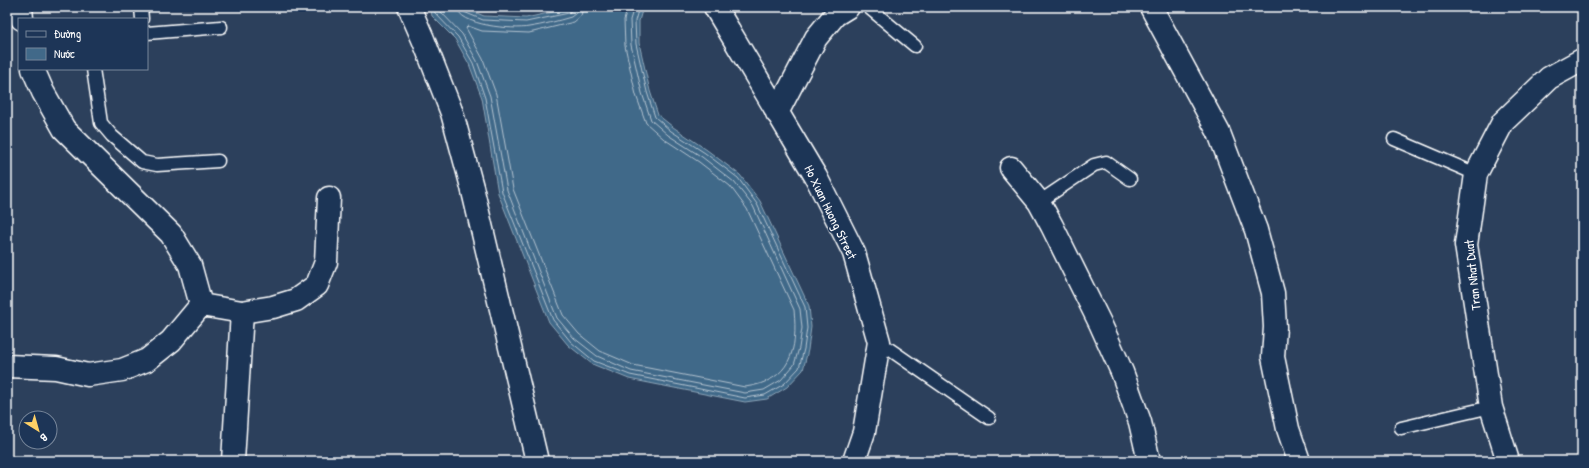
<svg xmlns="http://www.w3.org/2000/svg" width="1589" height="468" font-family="'Patrick Hand',sans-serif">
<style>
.water{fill:#416989;stroke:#8da5b8}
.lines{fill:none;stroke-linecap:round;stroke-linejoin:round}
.shore{stroke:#b3c3d0;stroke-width:1}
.service-casing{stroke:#fff;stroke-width:15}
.minor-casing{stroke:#fff;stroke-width:25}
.service{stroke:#1d3557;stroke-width:12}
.minor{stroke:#1d3557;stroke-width:22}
.labels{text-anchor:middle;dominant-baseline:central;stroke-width:3;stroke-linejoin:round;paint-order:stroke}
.street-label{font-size:13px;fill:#fff;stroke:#1d3557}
</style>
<rect width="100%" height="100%" fill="#2c405c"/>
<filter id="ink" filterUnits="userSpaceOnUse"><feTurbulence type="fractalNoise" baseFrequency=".025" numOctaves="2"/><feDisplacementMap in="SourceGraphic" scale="8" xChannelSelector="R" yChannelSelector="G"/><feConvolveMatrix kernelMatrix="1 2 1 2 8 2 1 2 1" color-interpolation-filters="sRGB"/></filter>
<g filter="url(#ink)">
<!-- water -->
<path class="water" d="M 430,7 L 462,7 L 484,16 L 526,18 L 575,7 L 643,7 L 639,21 L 639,43 L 650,91 L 658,115 L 673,127 L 707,150 L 740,175 L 760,201 L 809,306 L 811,327 L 808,350 L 803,370 L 787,387 L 767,399 L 745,402 L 629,379 L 592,364 L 568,345 L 549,322 L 498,193 L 482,98 L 469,64 L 455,39 L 432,16 Z"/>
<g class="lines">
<!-- shore -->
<g class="shore">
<path d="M 433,7 L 435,13 L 458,37 L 473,63 L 485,98 L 502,192 L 553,320 L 571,342 L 594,361 L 630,375 L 745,398 L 765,395 L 784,384 L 799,368 L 804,349 L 807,328 L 805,307 L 757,204 L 738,178 L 705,153 L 671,131 L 655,117 L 647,92 L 636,44 L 635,21 L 639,7"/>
<path d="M 438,7 L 440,11 L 462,34 L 477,61 L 490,96 L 507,190 L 557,318 L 574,338 L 597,356 L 631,371 L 745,393 L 764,390 L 781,380 L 794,365 L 799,348 L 802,328 L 800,309 L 753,206 L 734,182 L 702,157 L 668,135 L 651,120 L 642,93 L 631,45 L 630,20 L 634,7"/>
<path d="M 457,7 C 458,26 514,30 529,27 C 543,25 557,21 571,17 L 576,13 L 577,7"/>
<path d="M 462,7 L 464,12 L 483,20 L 526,22 L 569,13 L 571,10 L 572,7"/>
<path d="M 583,7 L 581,16 L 574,22 L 529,33 L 482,31 L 468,26 L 466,28 L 483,59 L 496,94 L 513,189 L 563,315 L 579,334 L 600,351 L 633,365 L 745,387 C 791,381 798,350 794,310 L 747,209 L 730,186 L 699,162 L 664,139 L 646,123 L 636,95 L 625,46 L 624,20 L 628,7"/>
</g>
<!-- service casing -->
<g class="service-casing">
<g id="service">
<path d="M 141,7 L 142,19"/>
<path d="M 868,7 L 915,46"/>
<path d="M 147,33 L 221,27"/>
<path d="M 93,69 L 101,123 L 112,136 L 142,162 L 157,165 L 218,161"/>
<path d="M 1394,139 L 1476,174"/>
<path d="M 1039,202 L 1094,165 L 1106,162 L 1130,179"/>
<path d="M 879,342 L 989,418"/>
<path d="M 1401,428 L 1491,407"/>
</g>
</g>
<!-- minor casing -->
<g class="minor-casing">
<g id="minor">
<path d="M 21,7 L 22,19"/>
<path d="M 409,7 L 423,39 L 452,113 L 472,187 L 537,461"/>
<path d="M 715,7 L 816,177 L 854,253 L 879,342 L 864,432 L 854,461"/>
<path d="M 1151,7 L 1219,133 L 1256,230 L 1273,293 L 1275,327 L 1273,357 L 1288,429 L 1299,461"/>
<path d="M 33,69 L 43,92 L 64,129 L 171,234 L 190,265 L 201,305"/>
<path d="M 777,113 L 816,38 L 835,15 L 848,7"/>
<path d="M 1011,168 L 1039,202 L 1052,226 L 1100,323 L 1122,372 L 1140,422 L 1149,461"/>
<path d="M 201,305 L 242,312 L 273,307 L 296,300 L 317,285 L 326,262 L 329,198"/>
<path d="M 7,366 L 56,368 L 88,375 L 122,370 L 147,360 L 171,341 L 201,305"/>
<path d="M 233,461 L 242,312"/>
<path d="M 1508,461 L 1491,407 L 1466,245 L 1476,174 L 1503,122 L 1549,78 L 1582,60"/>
</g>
</g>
<!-- service -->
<use href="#service" class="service"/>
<!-- minor -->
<use href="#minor" class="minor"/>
</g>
</g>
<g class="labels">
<!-- street labels -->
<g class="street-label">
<text transform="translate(831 212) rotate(64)">Ho Xuan Huong Street</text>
<text transform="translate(1472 275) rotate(-96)">Tran Nhat Duat</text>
</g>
</g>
<!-- margin -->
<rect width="1589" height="468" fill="none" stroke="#1d3557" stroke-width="24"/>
<rect x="12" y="12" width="1565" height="444" fill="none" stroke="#fff" stroke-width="1.5" filter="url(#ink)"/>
<!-- legend -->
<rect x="18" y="18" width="130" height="52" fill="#1d3557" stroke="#77869a"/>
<rect x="26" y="31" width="20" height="6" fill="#1d3557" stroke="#77869a"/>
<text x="54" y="38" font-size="12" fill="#ffffff">Đường</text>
<rect x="26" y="48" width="20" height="12" fill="#416989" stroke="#77869a"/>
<text x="54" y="58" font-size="12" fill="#ffffff">Nước</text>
<!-- north arrow -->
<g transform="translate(38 430) rotate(143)"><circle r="19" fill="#1d3557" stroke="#77869a"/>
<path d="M0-3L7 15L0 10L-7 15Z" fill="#ffd166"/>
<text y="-6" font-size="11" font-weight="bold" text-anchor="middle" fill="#ffffff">B</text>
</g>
</svg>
